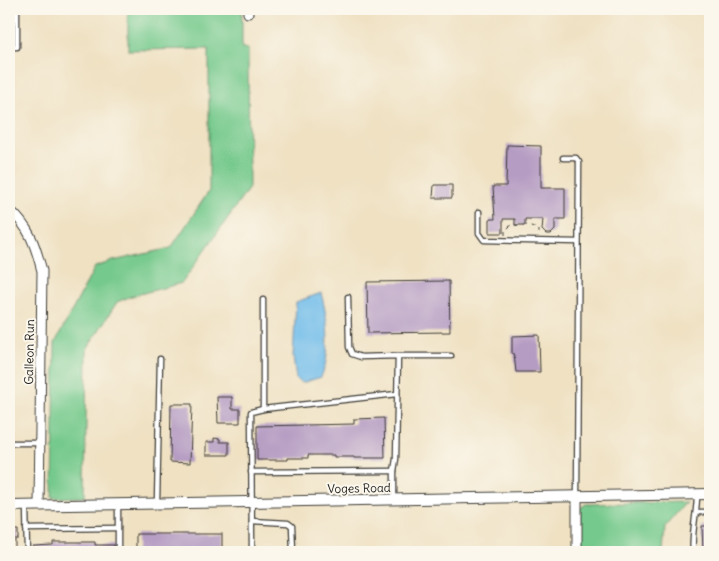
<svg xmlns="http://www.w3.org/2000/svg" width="719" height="561" font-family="Delius,sans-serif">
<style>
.green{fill:#75c98c;stroke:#487254}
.water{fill:#70bcea;stroke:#466c83}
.building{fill:#b59cc3}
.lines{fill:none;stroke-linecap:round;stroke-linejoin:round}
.service-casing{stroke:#3c3a35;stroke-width:7}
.minor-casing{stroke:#3c3a35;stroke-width:11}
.tertiary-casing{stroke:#3c3a35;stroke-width:12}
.path{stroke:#3c3a35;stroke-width:1;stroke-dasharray:4 4;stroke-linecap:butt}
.service{stroke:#fff;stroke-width:4.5}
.minor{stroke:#fff;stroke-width:9}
.tertiary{stroke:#fff;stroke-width:10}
.labels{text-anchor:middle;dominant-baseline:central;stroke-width:4;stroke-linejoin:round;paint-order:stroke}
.street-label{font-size:12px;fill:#1c1c1c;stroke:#fbf7ec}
</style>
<rect width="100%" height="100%" fill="#fbf7ec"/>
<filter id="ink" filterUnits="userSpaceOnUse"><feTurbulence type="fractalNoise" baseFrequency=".02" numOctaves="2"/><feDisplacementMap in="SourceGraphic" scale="10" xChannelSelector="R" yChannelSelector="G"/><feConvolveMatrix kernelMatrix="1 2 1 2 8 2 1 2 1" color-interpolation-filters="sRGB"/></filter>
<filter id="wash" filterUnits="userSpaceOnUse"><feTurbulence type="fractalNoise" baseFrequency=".0096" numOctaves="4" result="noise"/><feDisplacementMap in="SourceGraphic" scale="20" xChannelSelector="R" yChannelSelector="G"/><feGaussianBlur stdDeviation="1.12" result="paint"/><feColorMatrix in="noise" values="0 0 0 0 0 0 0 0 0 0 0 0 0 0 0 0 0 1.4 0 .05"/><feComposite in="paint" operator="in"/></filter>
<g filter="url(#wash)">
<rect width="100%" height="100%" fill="#efe1c2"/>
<!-- green -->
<g class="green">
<path d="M 128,9 L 242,9 L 242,48 L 248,49 L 249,188 L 182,283 L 132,296 L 117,302 L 87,349 L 85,497 L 53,498 L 55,343 L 95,267 L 113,261 L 171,248 L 209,191 L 209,49 L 128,50 Z"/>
<path d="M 686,502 L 665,527 L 663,552 L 580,552 L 580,508 L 586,504 Z"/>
</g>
<!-- water -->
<path class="water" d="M 321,293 C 328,318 332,353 321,377 L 302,383 L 296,379 L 293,356 L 296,302 Z"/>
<g id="blocks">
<!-- building -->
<g class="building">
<path d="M 507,145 L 541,146 L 541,188 L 565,188 L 565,219 L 555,219 L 555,230 L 551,234 L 546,234 L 542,230 L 543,219 L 525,219 L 525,225 L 515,225 L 515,219 L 503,219 L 503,233 L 490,233 L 490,219 L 495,219 L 493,186 L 506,186 Z"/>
<path d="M 434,185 L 452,185 L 452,198 L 433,198 Z"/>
<path d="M 449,281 L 450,332 L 368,333 L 367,282 Z"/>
<path d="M 539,335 L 540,372 L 516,372 L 514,354 L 512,354 L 512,336 Z"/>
<path d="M 217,397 L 232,397 L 232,409 L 240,409 L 240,423 L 218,423 Z"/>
<path d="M 171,404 L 192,404 L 190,463 L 170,462 Z"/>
<path d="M 384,418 L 385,458 L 354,458 L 354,457 L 334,457 L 334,455 L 308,455 L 308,458 L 288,458 L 288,460 L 257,460 L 257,426 L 354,424 L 354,419 Z"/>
<path d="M 214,438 L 220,439 L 220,442 L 229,442 L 229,455 L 206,455 L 206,442 L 214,442 Z"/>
<path d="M 702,526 L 710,526 L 710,552 L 703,552 Z"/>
<path d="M 9,530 L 18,530 L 18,539 L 15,539 L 15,552 L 9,552 Z"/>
<rect x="136" y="534" width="86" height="18"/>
<path d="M 53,542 L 95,542 L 95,545 L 114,545 L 114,552 L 33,552 L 33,546 L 53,545 Z"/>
</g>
</g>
</g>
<g filter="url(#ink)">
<use href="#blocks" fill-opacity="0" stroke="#3c3a35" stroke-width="1"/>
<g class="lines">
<!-- service casing -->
<g class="service-casing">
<g id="service">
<path d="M 9,47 L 17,47 L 17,9"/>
<path d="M 563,158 L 576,158 L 579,162 L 577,496"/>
<path d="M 479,212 L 479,233 L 484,240 L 578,242"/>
<path d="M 348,297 L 349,347 L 352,354 L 361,357 L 398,356 L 396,459 L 394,471 L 394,500"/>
<path d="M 263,300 L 263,409"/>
<path d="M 398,356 L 451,356"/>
<path d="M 9,443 L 40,443"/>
<path d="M 251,472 L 394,471"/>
<path d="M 157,502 L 160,359"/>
<path d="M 26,507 L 27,552"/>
<path d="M 697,512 L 710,512"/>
<path d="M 252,521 L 288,523 L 292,526 L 293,552"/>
<path d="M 26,529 L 118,528"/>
<path d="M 118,552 L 118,504"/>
<path d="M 252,552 L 251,412 L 263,409 L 397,394"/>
<path d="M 693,552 C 691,533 697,514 697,495"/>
</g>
</g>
<!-- minor casing -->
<g class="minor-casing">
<g id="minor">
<path d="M 248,9 L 248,13"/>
<path d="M 9,209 C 30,228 35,244 42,271 L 39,505"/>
<path d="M 577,497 L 577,552"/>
</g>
</g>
<!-- tertiary casing -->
<g class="tertiary-casing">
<path id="tertiary" d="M 9,506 L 710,494"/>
</g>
<!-- path -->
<path class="path" d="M 505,235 L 505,231 L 510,226 C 520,224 532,224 539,230 L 539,236"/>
<!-- service -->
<use href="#service" class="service"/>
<!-- minor -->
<use href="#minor" class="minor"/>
<!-- tertiary -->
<use href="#tertiary" class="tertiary"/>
</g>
</g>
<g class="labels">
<!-- street labels -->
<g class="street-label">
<text transform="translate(29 352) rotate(-89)">Galleon Run</text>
<text transform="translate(359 488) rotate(-1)">Voges Road</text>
</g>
</g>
<!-- margin -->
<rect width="719" height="561" fill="none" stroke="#fbf7ec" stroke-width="30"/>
</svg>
